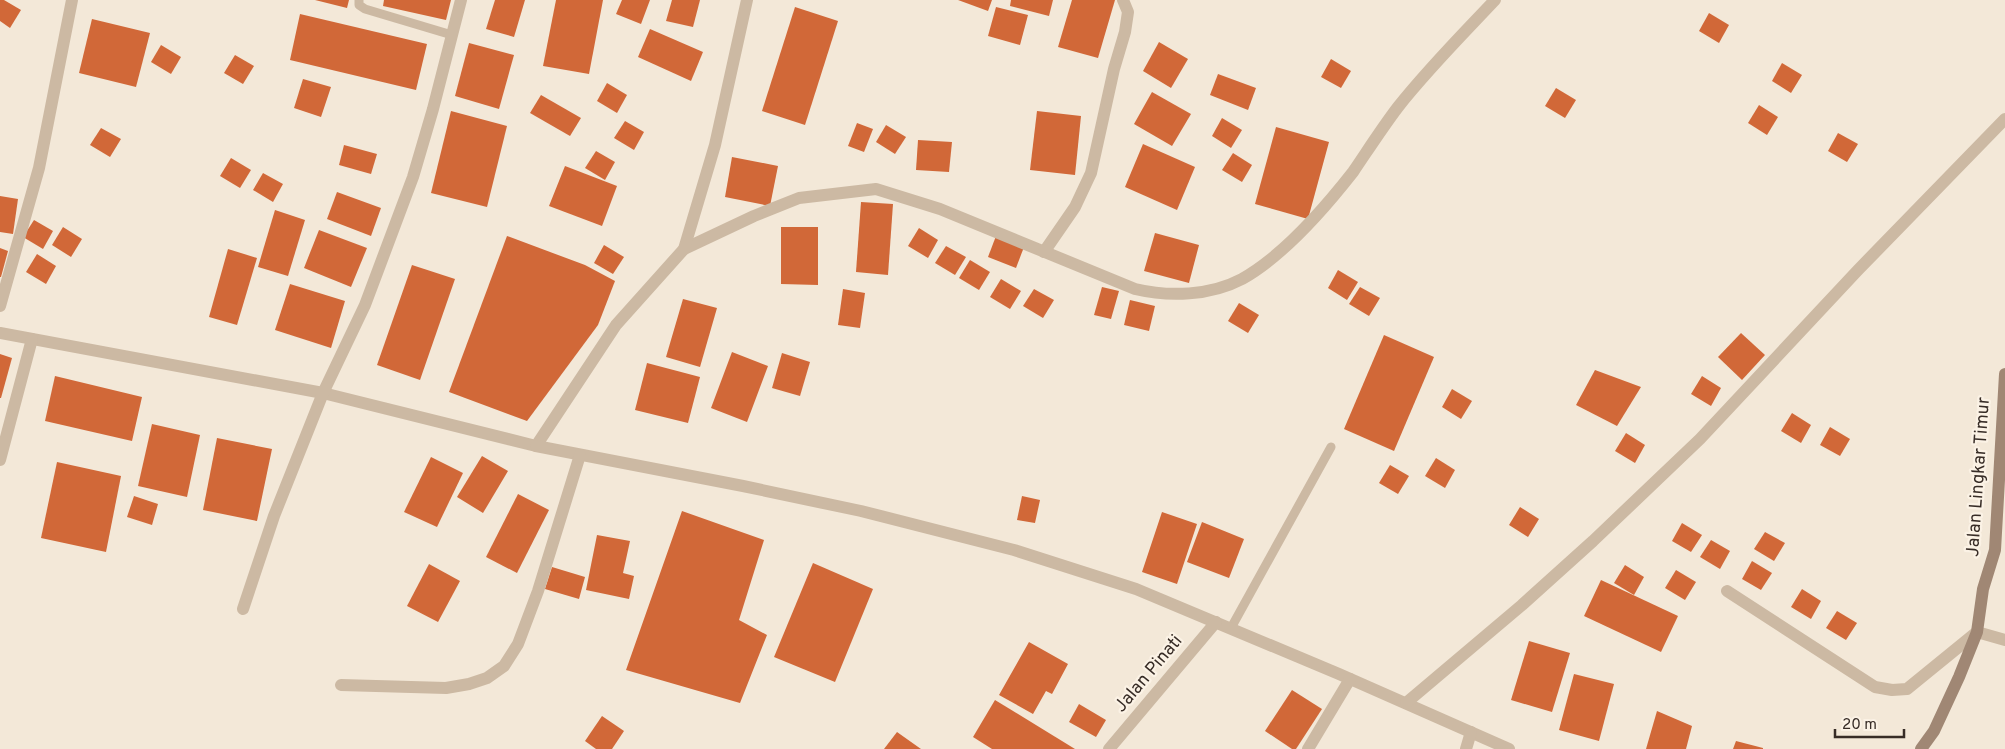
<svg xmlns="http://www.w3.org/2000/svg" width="2005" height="749" font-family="Overpass,sans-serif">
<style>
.building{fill:#d16838}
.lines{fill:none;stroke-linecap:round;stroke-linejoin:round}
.service{stroke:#ccb9a3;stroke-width:9}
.minor{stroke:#ccb9a3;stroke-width:12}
.secondary{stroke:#a08774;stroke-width:12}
.labels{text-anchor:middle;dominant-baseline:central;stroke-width:4.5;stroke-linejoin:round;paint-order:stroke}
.street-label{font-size:18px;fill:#372c26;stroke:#fbf2e5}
</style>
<rect width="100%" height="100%" fill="#f3e8d8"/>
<!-- building -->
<g class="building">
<path d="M 0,0 L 4,0 L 21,10 L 10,28 L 0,21 Z"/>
<path d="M 315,0 L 349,0 L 347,8 Z"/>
<path d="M 384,0 L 451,0 L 446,20 L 383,6 Z"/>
<path d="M 495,0 L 525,0 L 514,37 L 486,29 Z"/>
<path d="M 556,0 L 603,0 L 589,74 L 543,66 Z"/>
<path d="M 622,0 L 650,0 L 641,24 L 616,14 Z"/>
<path d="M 672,0 L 700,0 L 693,27 L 666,21 Z"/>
<path d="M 958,0 L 992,0 L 988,11 Z"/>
<path d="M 1011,0 L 1053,0 L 1049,16 L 1010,6 Z"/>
<path d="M 1072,0 L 1115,0 L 1098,58 L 1058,47 Z"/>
<path d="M 795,7 L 838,21 L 805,125 L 762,111 Z"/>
<path d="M 996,7 L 1028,15 L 1020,45 L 988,36 Z"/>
<path d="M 1709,13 L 1729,25 L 1719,43 L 1699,31 Z"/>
<path d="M 300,14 L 427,44 L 416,90 L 290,60 Z"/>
<path d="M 92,19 L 150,33 L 136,87 L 79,73 Z"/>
<path d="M 650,29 L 703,52 L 691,81 L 638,57 Z"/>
<path d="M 1159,42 L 1188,59 L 1171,88 L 1143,71 Z"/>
<path d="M 469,43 L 514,55 L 499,109 L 455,96 Z"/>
<path d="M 161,45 L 181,57 L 171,74 L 151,62 Z"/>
<path d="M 235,55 L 254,66 L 243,84 L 224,73 Z"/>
<path d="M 1331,59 L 1351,71 L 1341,88 L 1321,77 Z"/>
<path d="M 1782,63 L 1802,75 L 1791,93 L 1772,81 Z"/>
<path d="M 1218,74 L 1256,88 L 1248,110 L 1210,95 Z"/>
<path d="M 303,79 L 331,87 L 321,117 L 294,108 Z"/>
<path d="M 607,83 L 627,95 L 617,113 L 597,101 Z"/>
<path d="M 1556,88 L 1576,100 L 1565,118 L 1545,106 Z"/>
<path d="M 1152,92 L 1191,114 L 1172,146 L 1134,124 Z"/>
<path d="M 541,95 L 581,118 L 570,136 L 530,113 Z"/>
<path d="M 1759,105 L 1778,117 L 1767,135 L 1748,123 Z"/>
<path d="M 451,111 L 507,126 L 487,207 L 431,193 Z"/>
<path d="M 1037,111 L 1081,116 L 1075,175 L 1030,170 Z"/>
<path d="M 1222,118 L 1242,130 L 1231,148 L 1212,136 Z"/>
<path d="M 625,121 L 644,132 L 634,150 L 614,138 Z"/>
<path d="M 857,123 L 873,129 L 864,152 L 848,146 Z"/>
<path d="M 886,125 L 906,137 L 895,154 L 876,142 Z"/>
<path d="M 1276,127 L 1329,142 L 1308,219 L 1255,204 Z"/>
<path d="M 101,128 L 121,139 L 110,157 L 90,145 Z"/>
<path d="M 1838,133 L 1858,144 L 1847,162 L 1828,151 Z"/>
<path d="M 918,140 L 952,142 L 949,172 L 916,170 Z"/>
<path d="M 1143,144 L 1195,167 L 1177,210 L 1125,187 Z"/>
<path d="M 344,145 L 377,154 L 371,174 L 339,165 Z"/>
<path d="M 596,151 L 615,162 L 605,180 L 585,168 Z"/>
<path d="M 1233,153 L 1252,165 L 1242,182 L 1222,170 Z"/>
<path d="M 732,157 L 778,166 L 770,206 L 725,197 Z"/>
<path d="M 231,158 L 251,170 L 240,188 L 220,176 Z"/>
<path d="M 565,166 L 617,186 L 602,226 L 549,206 Z"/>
<path d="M 263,173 L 283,184 L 273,202 L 253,190 Z"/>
<path d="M 337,192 L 381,208 L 371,236 L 327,219 Z"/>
<path d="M 0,196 L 18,199 L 13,234 L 0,232 Z"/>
<path d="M 861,202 L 893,204 L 888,275 L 856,272 Z"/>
<path d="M 275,210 L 305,220 L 288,276 L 258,267 Z"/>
<path d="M 34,220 L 53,231 L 43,249 L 23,237 Z"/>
<path d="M 63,227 L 82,239 L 71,257 L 52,245 Z"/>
<path d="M 781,227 L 818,227 L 818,285 L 781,284 Z"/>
<path d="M 919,228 L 938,240 L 928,258 L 908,246 Z"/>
<path d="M 319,230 L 367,248 L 351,287 L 304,268 Z"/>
<path d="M 1155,233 L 1199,245 L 1189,283 L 1144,271 Z"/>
<path d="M 507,236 L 585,265 L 615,281 L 598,325 L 527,421 L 449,392 Z"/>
<path d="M 996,236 L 1024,247 L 1016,268 L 988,257 Z"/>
<path d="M 604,245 L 624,257 L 613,274 L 594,263 Z"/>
<path d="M 946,246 L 966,257 L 955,275 L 935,263 Z"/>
<path d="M 0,248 L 8,251 L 1,277 L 0,277 Z"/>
<path d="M 228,249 L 257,258 L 237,325 L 209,317 Z"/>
<path d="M 37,254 L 56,266 L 46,284 L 26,272 Z"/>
<path d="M 970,260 L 990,272 L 979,290 L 959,278 Z"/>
<path d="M 412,265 L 455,279 L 420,380 L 377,365 Z"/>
<path d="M 1338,270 L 1358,282 L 1347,300 L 1328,288 Z"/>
<path d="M 1001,279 L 1021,291 L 1010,309 L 990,297 Z"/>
<path d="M 290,284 L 345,301 L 331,348 L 275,330 Z"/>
<path d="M 1102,287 L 1119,291 L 1111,319 L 1094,315 Z"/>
<path d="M 1360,287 L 1380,298 L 1369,316 L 1349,304 Z"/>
<path d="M 843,289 L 865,293 L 860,328 L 838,325 Z"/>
<path d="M 1034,289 L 1054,300 L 1043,318 L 1023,306 Z"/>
<path d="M 683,299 L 717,308 L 700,367 L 666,357 Z"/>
<path d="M 1130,300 L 1155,306 L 1149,331 L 1124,325 Z"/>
<path d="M 1239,303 L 1259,315 L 1248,333 L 1228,321 Z"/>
<path d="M 1741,333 L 1765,355 L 1742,380 L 1718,357 Z"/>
<path d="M 1384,335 L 1434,357 L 1394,451 L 1344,429 Z"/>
<path d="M 732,352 L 768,366 L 747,422 L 711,408 Z"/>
<path d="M 782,353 L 810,362 L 800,396 L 772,388 Z"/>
<path d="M 0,354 L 12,358 L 1,398 L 0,398 Z"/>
<path d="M 647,363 L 700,377 L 688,423 L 635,410 Z"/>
<path d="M 1595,370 L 1641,387 L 1617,426 L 1576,405 Z"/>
<path d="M 55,376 L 142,397 L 132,441 L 45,421 Z"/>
<path d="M 1702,376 L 1721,388 L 1711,406 L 1691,394 Z"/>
<path d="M 1452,389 L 1472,401 L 1461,419 L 1442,407 Z"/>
<path d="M 1792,413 L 1811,425 L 1801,443 L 1781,431 Z"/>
<path d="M 152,424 L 200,435 L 187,497 L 138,486 Z"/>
<path d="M 1830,427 L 1850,439 L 1840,456 L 1820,445 Z"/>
<path d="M 1626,433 L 1645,445 L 1635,463 L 1615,451 Z"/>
<path d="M 217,438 L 272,449 L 257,521 L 203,510 Z"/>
<path d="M 482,456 L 508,471 L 483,513 L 457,497 Z"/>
<path d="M 431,457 L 463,473 L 437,527 L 404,512 Z"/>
<path d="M 1436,458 L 1455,470 L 1445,488 L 1425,476 Z"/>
<path d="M 57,462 L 121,476 L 106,552 L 41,538 Z"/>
<path d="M 1390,465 L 1409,476 L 1398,494 L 1379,483 Z"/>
<path d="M 518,494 L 549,510 L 517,573 L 486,557 Z"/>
<path d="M 134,496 L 158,504 L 152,525 L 127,517 Z"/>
<path d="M 1022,496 L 1040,500 L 1035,523 L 1017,520 Z"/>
<path d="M 1520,507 L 1539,519 L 1528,537 L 1509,525 Z"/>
<path d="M 682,511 L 764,540 L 739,620 L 767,635 L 740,703 L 626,670 Z"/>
<path d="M 1162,512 L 1197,524 L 1177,584 L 1142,572 Z"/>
<path d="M 1202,522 L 1244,539 L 1229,578 L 1187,562 Z"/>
<path d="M 1682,523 L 1702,535 L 1691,552 L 1672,541 Z"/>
<path d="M 1765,532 L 1785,543 L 1774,561 L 1754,549 Z"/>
<path d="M 597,535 L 630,541 L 623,573 L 634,576 L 629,599 L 586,590 Z"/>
<path d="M 1711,540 L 1730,551 L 1720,569 L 1700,557 Z"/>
<path d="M 1752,561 L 1772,573 L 1761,590 L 1742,579 Z"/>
<path d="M 813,563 L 873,589 L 835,682 L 774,657 Z"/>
<path d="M 429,564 L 460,581 L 438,622 L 407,606 Z"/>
<path d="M 1625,565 L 1644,577 L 1634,595 L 1614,583 Z"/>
<path d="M 552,567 L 585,577 L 579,599 L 545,589 Z"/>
<path d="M 1676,570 L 1696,582 L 1685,600 L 1665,588 Z"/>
<path d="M 1601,580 L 1678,616 L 1661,652 L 1584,616 Z"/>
<path d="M 1802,589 L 1821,601 L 1811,619 L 1791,607 Z"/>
<path d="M 1837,611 L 1857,623 L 1846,640 L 1826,628 Z"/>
<path d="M 1529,641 L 1570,653 L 1552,712 L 1511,700 Z"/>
<path d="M 1029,642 L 1068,664 L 1052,694 L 1046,691 L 1033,714 L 999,695 Z"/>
<path d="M 1574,674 L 1614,684 L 1599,741 L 1559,730 Z"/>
<path d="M 1292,690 L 1322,709 L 1296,749 L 1292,749 L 1265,731 Z"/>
<path d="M 995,700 L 1075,749 L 992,749 L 973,737 Z"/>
<path d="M 1079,704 L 1106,720 L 1096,737 L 1069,722 Z"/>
<path d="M 1657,711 L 1692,726 L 1686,749 L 1646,749 Z"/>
<path d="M 602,716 L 624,731 L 612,749 L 596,749 L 585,741 Z"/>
<path d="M 897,732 L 921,749 L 884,749 Z"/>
<path d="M 1736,741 L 1763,748 L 1763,749 L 1733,749 Z"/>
</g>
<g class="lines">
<!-- service -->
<g class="service">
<path d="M 359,0 L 359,5 L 365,9 L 452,35"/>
<path d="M 1231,628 L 1331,447"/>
</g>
<!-- minor -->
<g class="minor">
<path d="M 684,249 L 754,216 L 799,198 L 876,189 L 940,209 L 1135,289 C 1169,297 1210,296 1242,279 C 1283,256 1324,209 1353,172 C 1368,150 1382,128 1398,107 C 1428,69 1462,35 1495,0"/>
<path d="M 1044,252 L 1075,207 L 1091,173 L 1114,69 L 1125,32 L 1128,12 L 1123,0"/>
<path d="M 0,306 L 39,168 L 72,0"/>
<path d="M 0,333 L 323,393 L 536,446 L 616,325 L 684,249 L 715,145 L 747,0"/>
<path d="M 536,446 L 743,486 L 861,511 L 1014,550 L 1136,589 L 1339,674 L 1509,749"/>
<path d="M 0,460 L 32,339"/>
<path d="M 1727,591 L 1875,687 L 1892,690 L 1907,689 L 1977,632 L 2005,640"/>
<path d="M 243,609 L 274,516 L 323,393 L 365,305 L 413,177 L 433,109 L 461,0"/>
<path d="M 341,685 L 446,688 L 469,684 L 487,678 L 504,666 L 518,644 L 538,591 L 580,455"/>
<path d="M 1406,703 L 1522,605 L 1593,541 L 1700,439 L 1858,270 L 2005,119"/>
<path d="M 1109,749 L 1216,622"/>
<path d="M 1308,749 L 1350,679"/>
<path d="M 1466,749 L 1471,732"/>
</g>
<!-- secondary -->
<path class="secondary" d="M 1921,749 L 1934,731 L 1959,677 L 1977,632 L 1983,589 L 1995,550 L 2005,374"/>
</g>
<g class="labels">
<!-- street labels -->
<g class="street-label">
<text transform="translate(1979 477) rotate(-86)">Jalan Lingkar Timur</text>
<text transform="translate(1149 674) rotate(-50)">Jalan Pinati</text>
</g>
</g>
<!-- scale -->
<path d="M1835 729v8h69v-8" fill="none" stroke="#372c26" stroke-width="2.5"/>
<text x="1842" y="729" font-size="15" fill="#372c26" stroke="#fbf2e5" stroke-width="4" paint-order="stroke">20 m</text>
</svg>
